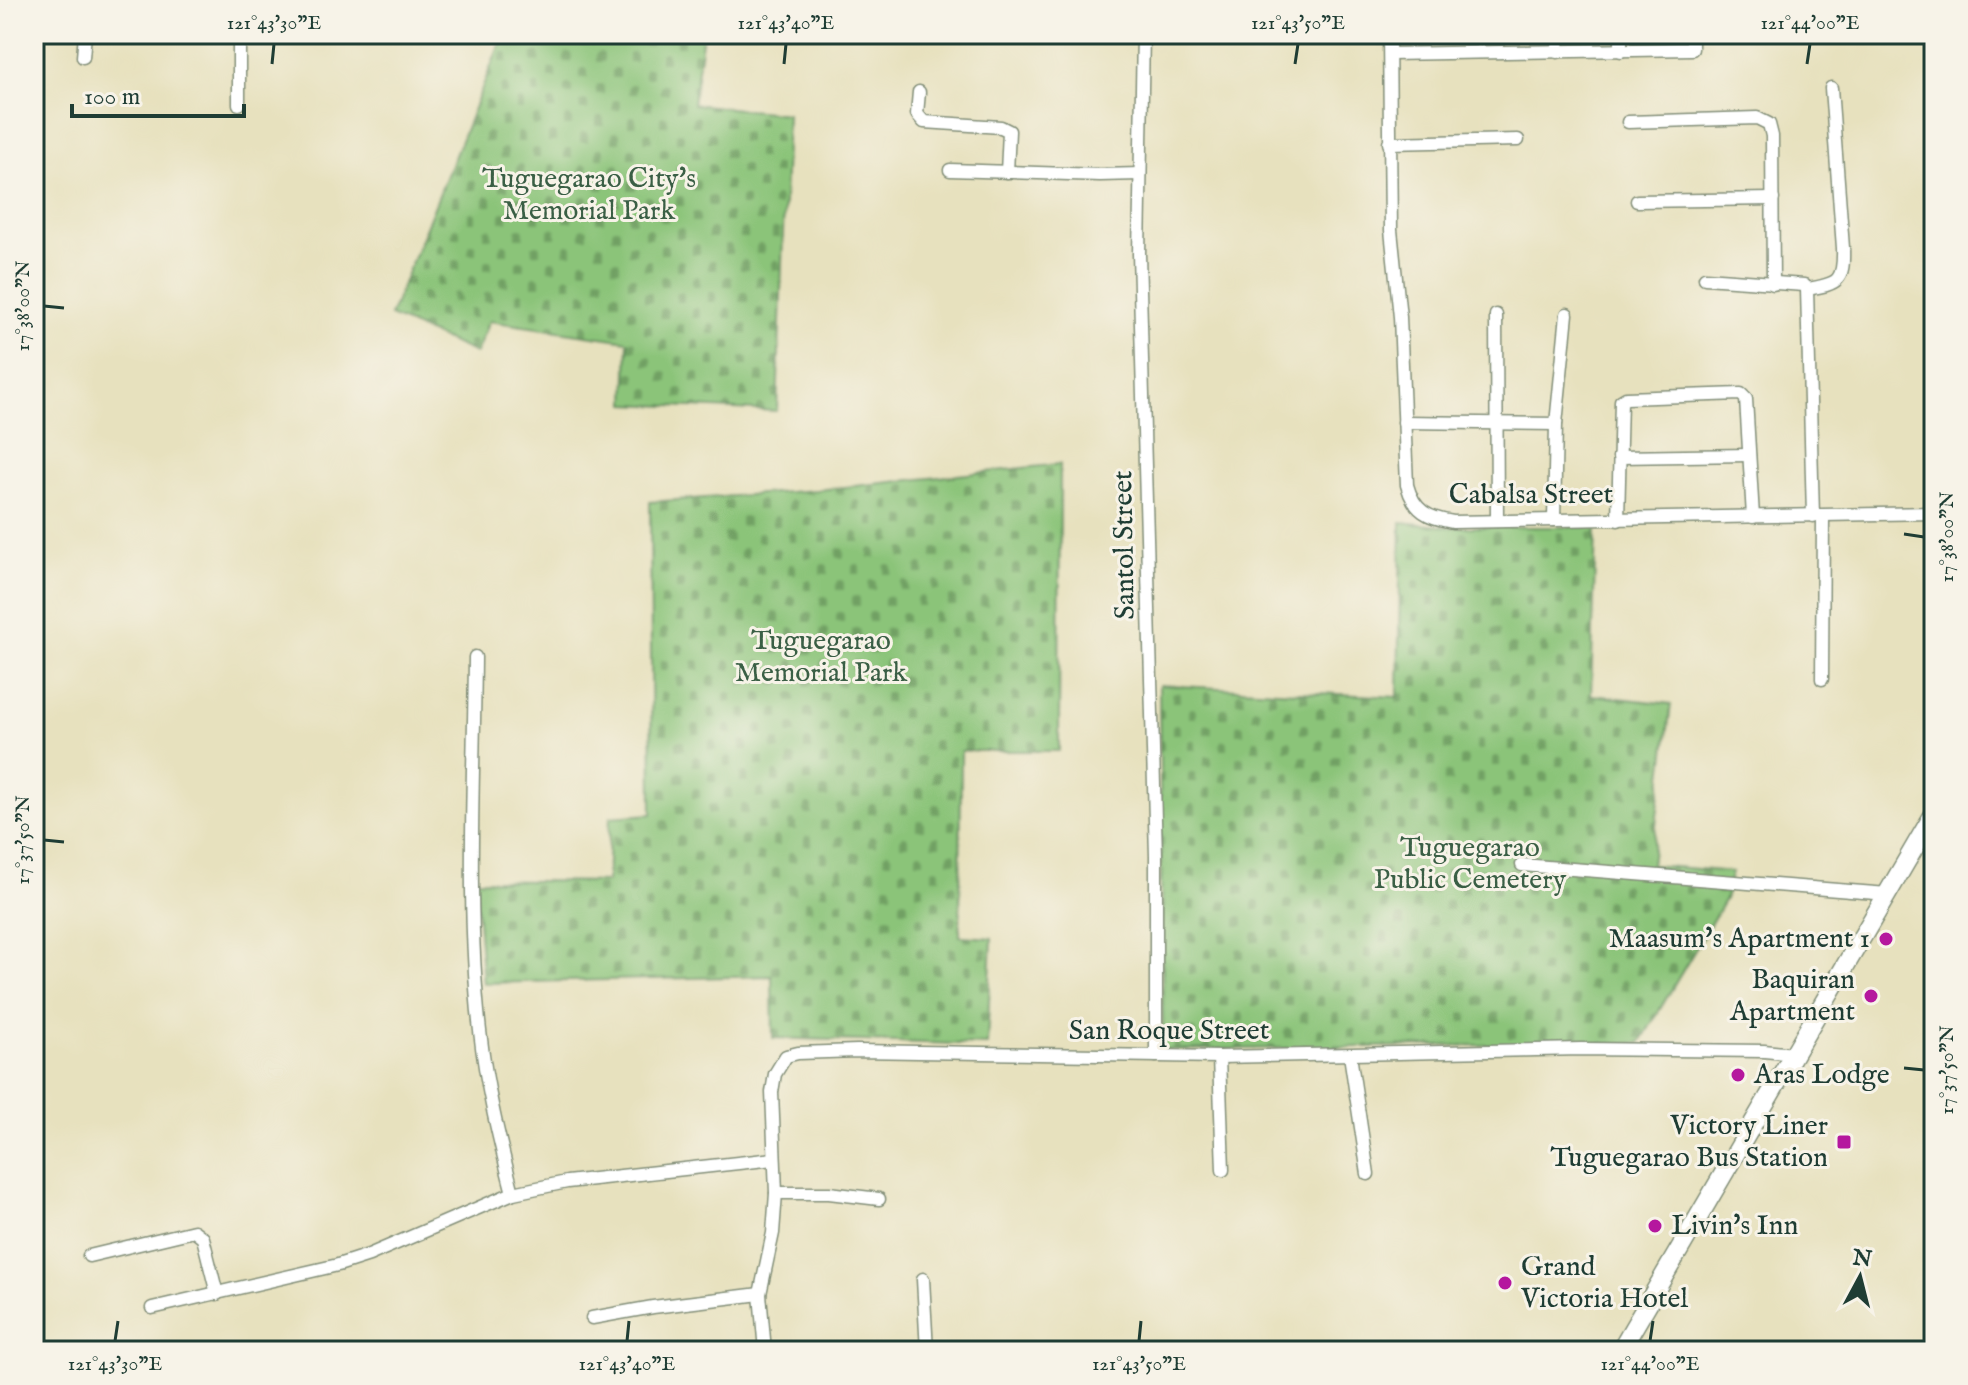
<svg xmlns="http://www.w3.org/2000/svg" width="1968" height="1385" font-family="'IM FELL English',serif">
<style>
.cemetery{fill:url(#cemetery-stones);stroke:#558056;stroke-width:2}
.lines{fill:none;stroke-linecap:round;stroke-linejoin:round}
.minor-casing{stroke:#838f79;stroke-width:15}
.highway-casing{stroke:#838f79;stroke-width:21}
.minor{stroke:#fff;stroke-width:12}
.highway{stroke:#fff;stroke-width:18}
.ticks{fill:none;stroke:#1f3d34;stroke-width:3}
.poi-dot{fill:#b5179e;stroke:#f7f3e8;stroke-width:3}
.labels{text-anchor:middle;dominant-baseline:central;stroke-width:6;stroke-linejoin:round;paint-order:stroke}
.park-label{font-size:28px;fill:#3a5f45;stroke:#f7f3e8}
.street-label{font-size:28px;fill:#1f3d34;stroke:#f7f3e8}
.poi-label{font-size:28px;fill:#1f3d34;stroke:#f7f3e8;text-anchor:end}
.neatline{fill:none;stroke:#1f3d34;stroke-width:3}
.ticks-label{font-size:20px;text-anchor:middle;fill:#1f3d34}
</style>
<defs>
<pattern id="cemetery-stones" width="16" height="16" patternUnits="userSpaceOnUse" patternTransform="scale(2)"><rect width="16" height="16" fill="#8bc479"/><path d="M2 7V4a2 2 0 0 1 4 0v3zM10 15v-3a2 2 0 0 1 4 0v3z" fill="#71a064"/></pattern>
</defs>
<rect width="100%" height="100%" fill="#f7f3e8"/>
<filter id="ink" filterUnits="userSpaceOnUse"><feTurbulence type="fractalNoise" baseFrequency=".0125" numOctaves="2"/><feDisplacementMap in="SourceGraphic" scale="16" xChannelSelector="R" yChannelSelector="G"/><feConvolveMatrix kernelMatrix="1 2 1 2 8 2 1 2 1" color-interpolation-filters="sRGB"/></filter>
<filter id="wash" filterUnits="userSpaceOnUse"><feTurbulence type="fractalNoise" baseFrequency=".006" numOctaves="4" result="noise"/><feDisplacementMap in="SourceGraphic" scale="32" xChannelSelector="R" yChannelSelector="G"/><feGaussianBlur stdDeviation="1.8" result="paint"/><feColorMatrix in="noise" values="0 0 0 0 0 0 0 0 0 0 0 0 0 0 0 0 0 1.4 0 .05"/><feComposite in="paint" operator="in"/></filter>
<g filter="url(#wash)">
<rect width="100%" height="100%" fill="#e7e1be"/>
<!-- cemetery -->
<g class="cemetery">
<path d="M 504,34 L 703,34 L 693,104 L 787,114 L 777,411 L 626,404 L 628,341 L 489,321 L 476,353 L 390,316 Z"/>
<path d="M 1060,464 L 1059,751 L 961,751 L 960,936 L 992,938 L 987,1045 L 773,1038 L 772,976 L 483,983 L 475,880 L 607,882 L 610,817 L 652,814 L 650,502 L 817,490 Z"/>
<path d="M 1401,522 L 1450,527 L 1596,527 L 1591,695 L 1671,704 L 1651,865 L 1732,872 L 1725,899 L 1640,1043 L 1163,1050 L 1159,685 L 1398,697 Z"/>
</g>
</g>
<g filter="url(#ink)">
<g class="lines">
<!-- minor casing -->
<g class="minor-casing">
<g id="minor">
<path d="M 1143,34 L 1139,254 L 1156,856 L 1156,1056"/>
<path d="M 1389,34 L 1391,230 L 1400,317 L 1407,485 C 1414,511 1428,518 1453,522 L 1934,513"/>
<path d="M 1270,36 L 1343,34"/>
<path d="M 1621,51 L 1621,34"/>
<path d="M 1558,52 L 1559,34"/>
<path d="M 1390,54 L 1692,49 L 1692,34"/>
<path d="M 83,57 L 85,34"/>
<path d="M 919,92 L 917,114 L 924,122 L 1001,127 L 1009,131 L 1007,172"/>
<path d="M 239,104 L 239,34"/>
<path d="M 1628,122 L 1757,118 L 1769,124 L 1772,136 L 1773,284"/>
<path d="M 1389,143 L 1518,140"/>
<path d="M 950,170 L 1100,175 L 1140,174"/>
<path d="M 1637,201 L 1773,199"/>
<path d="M 1705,278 L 1804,285 L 1807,289 C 1839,284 1844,281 1843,248 L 1831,88"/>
<path d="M 1807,289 L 1813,516"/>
<path d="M 1496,315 L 1497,521"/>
<path d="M 1404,422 L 1556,424"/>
<path d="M 1619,457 L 1749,455"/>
<path d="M 1554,520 L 1556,424 L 1567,314"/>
<path d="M 1618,520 L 1621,401 L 1626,398 L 1741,394 L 1746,399 L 1753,517"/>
<path d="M 475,657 C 474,781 466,907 480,1031 C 486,1086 499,1139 513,1193"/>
<path d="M 1822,679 L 1823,516"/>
<path d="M 1522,865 L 1888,894"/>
<path d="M 1350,1055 L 1368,1174"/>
<path d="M 1219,1057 L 1223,1170"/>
<path d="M 776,1193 L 829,1193 L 879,1199"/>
<path d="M 89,1256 L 194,1231 L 203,1238 L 217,1294"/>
<path d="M 923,1279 L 927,1351"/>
<path d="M 152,1308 L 338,1265 L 369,1255 L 513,1193 L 567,1182 L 774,1159"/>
<path d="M 592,1318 L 653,1307 L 760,1294"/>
<path d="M 765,1351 L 760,1294 L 773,1233 L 776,1193 L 772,1092 L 775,1074 L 786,1056 L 798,1053 L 857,1051 L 1219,1057 L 1581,1049 L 1764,1051 L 1794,1054"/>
</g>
</g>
<!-- highway casing -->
<g class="highway-casing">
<path id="highway" d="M 1620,1351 L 1934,814"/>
</g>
<!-- minor -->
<use href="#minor" class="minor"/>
<!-- highway -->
<use href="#highway" class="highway"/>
</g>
</g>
<!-- ticks -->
<path class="ticks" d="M 272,64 L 274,44M 784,64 L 786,44M 1295,64 L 1298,44M 1807,64 L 1810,44M 44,306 L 64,308M 1904,534 L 1924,537M 44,840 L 64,842M 1904,1068 L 1924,1070M 115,1341 L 118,1321M 627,1341 L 629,1321M 1139,1341 L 1141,1321M 1650,1341 L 1653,1321"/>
<!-- markers -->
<g class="poi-dot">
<circle cx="1886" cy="939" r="8"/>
<circle cx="1871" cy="996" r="8"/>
<circle cx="1738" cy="1075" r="8"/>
<rect x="1836" y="1134" width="16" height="16" rx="4"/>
<circle cx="1655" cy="1226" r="8"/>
<circle cx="1505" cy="1283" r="8"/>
</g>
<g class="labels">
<!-- park labels -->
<g class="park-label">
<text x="589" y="179">Tuguegarao City's<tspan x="589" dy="32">Memorial Park</tspan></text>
<text x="821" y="641">Tuguegarao<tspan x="821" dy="32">Memorial Park</tspan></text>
<text x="1470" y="848">Tuguegarao<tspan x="1470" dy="32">Public Cemetery</tspan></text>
</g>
<!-- street labels -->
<g class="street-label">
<text x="1531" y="495">Cabalsa Street</text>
<text transform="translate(1125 545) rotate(-91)">Santol Street</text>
<text x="1169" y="1031">San Roque Street</text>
</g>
<!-- poi labels -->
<g class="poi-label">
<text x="1870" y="939">Maasum's Apartment 1</text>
<text x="1855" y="980">Baquiran<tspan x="1855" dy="32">Apartment</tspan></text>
<text x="1754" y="1075" text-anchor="start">Aras Lodge</text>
<text x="1828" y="1126">Victory Liner<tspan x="1828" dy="32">Tuguegarao Bus Station</tspan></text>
<text x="1671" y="1226" text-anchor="start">Livin's Inn</text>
<text x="1521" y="1267" text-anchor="start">Grand<tspan x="1521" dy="32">Victoria Hotel</tspan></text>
</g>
</g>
<!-- margin -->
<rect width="1968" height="1385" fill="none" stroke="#f7f3e8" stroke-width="88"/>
<!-- north arrow -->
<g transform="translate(1860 1277) rotate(7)" stroke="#f7f3e8" stroke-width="6" paint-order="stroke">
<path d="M0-6L14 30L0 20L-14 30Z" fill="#1f3d34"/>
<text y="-12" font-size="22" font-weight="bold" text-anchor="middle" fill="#1f3d34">N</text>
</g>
<!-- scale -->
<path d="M72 104v12h172v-12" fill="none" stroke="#1f3d34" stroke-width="4"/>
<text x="84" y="104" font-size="24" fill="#1f3d34" stroke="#f7f3e8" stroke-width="6" paint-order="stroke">100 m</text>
<rect x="44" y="44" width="1880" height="1297" class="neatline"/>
<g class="ticks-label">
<text x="274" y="29">121°43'30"E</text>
<text x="786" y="29">121°43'40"E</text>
<text x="1298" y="29">121°43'50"E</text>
<text x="1810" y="29">121°44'00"E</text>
<text transform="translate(22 306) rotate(-90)" y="7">17°38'00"N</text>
<text transform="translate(1946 537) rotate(-90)" y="7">17°38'00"N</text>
<text transform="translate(22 840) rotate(-90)" y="7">17°37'50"N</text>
<text transform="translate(1946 1070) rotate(-90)" y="7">17°37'50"N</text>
<text x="115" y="1370">121°43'30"E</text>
<text x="627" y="1370">121°43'40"E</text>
<text x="1139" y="1370">121°43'50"E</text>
<text x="1650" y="1370">121°44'00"E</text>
</g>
</svg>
